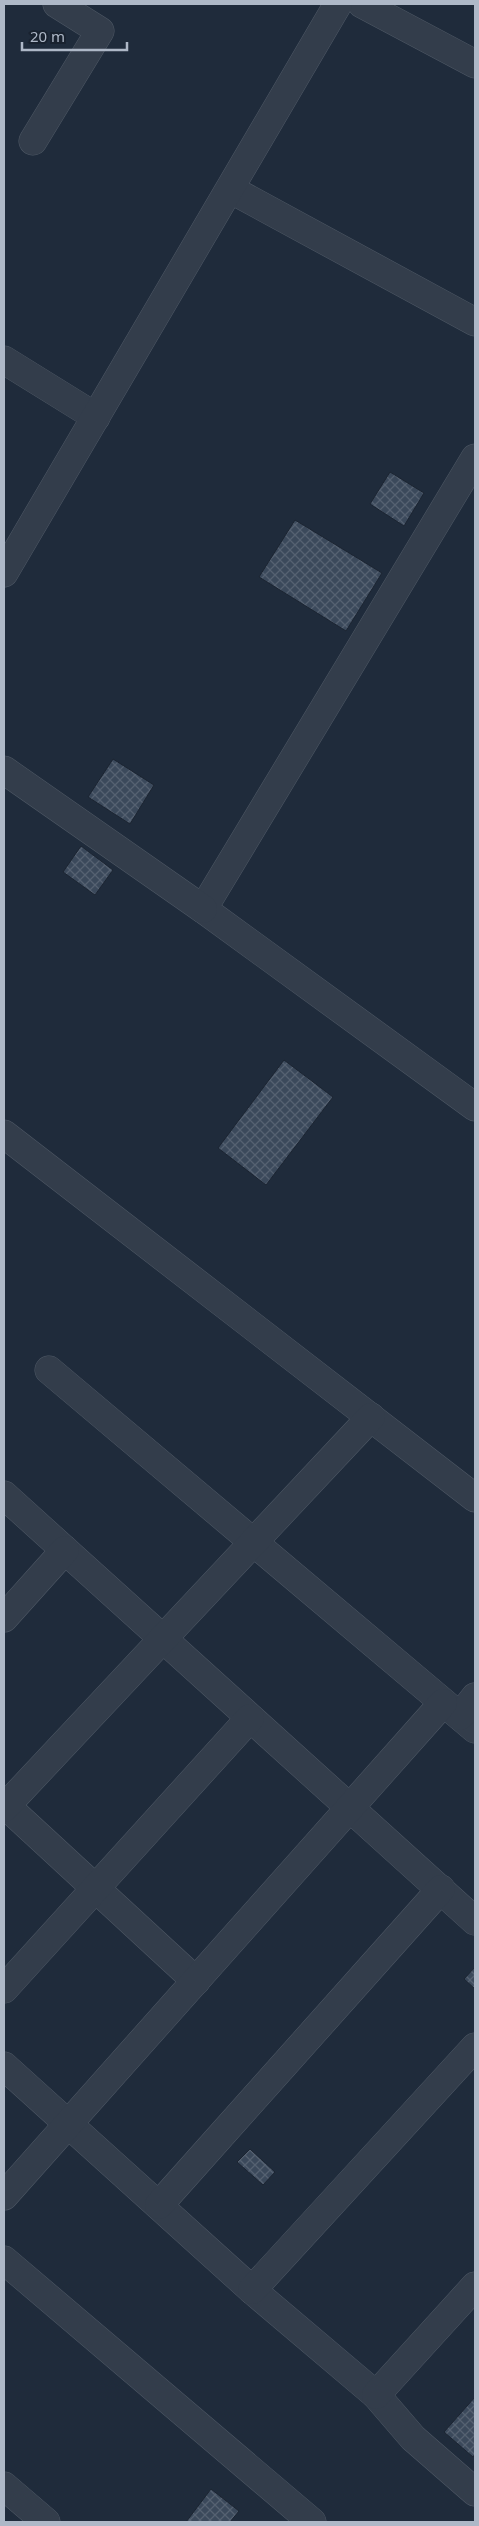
<svg xmlns="http://www.w3.org/2000/svg" width="479" height="2526" font-family="'Noto Sans',sans-serif">
<style>
.building{fill:url(#building-cross-hatch);stroke:#1b2431}
.lines{fill:none;stroke-linecap:round;stroke-linejoin:round}
.minor-casing{stroke:#4e5865;stroke-width:29}
.minor{stroke:#333d4b;stroke-width:28}
</style>
<defs>
<pattern id="building-cross-hatch" width="8" height="8" patternUnits="userSpaceOnUse" patternTransform="scale(1.25)"><rect width="8" height="8" fill="#3b495b"/><path d="M0 0l8 8M0 8l8-8" fill="none" stroke="#556171"/></pattern>
</defs>
<rect width="100%" height="100%" fill="#1f2b3b"/>
<!-- building -->
<g class="building">
<path d="M 390,472 L 424,493 L 404,526 L 370,504 Z"/>
<path d="M 295,520 L 382,573 L 346,631 L 259,577 Z"/>
<path d="M 113,759 L 154,785 L 130,824 L 88,797 Z"/>
<path d="M 81,846 L 113,870 L 95,895 L 63,872 Z"/>
<path d="M 284,1060 L 333,1097 L 266,1185 L 218,1148 Z"/>
<path d="M 475,1967 L 475,1989 L 464,1979 Z"/>
<path d="M 250,2149 L 275,2172 L 263,2185 L 237,2162 Z"/>
<path d="M 475,2397 L 475,2454 L 473,2457 L 444,2432 Z"/>
<path d="M 211,2489 L 239,2511 L 230,2522 L 186,2522 Z"/>
</g>
<g class="lines">
<!-- minor casing -->
<g class="minor-casing">
<g id="minor">
<path d="M 362,4 L 475,64"/>
<path d="M 33,141 L 100,31 L 57,4"/>
<path d="M 230,189 L 475,322"/>
<path d="M 4,360 L 96,417"/>
<path d="M 475,458 L 203,909 L 475,1107"/>
<path d="M 4,573 L 338,4"/>
<path d="M 4,770 L 203,909"/>
<path d="M 4,1134 L 475,1498"/>
<path d="M 49,1370 L 475,1729"/>
<path d="M 4,1495 L 475,1921"/>
<path d="M 4,1618 L 65,1550"/>
<path d="M 460,1716 L 475,1697"/>
<path d="M 4,1804 L 196,1981"/>
<path d="M 4,1808 L 371,1417"/>
<path d="M 4,1989 L 250,1718"/>
<path d="M 4,2066 L 252,2290 L 376,2395 L 413,2438 L 475,2492"/>
<path d="M 4,2196 L 443,1703"/>
<path d="M 159,2205 L 441,1889"/>
<path d="M 4,2260 L 312,2522"/>
<path d="M 252,2290 L 475,2047"/>
<path d="M 376,2395 L 475,2286"/>
<path d="M 4,2486 L 46,2522"/>
</g>
</g>
<!-- minor -->
<use href="#minor" class="minor"/>
</g>
<!-- border -->
<rect width="479" height="2526" fill="none" stroke="#aeb8c7" stroke-width="10"/>
<!-- scale -->
<path d="M22 42v8h105v-8" fill="none" stroke="#aeb8c7" stroke-width="2.5"/>
<text x="30" y="42" font-size="15" fill="#aeb8c7" stroke="#19222f" stroke-width="4" paint-order="stroke">20 m</text>
</svg>
